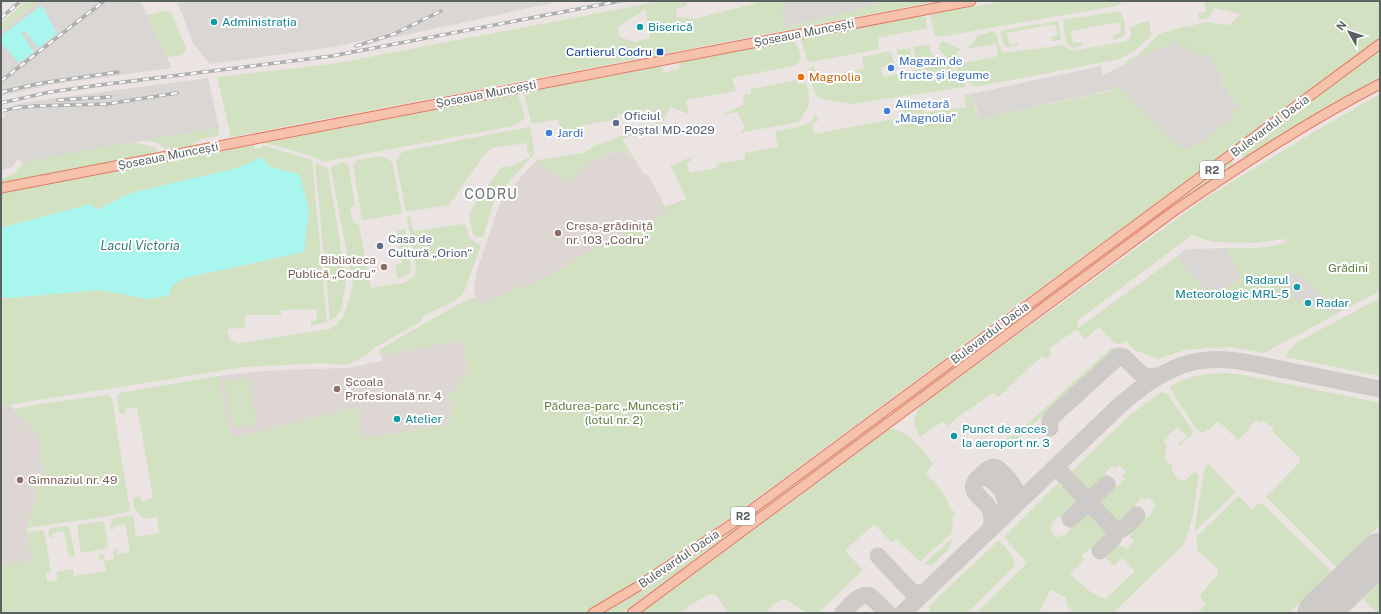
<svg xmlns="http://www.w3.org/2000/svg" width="1381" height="614" font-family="'Public Sans',sans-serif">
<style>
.industrial{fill:#dad6d4}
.education{fill:#ded6d3}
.green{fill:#d2e1c1;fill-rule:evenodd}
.water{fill:#a8f6ee}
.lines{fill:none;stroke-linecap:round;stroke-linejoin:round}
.taxiway{stroke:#cdcac8;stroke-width:17}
.runway{stroke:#cdcac8;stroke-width:41}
.major-casing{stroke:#e37a64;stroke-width:11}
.major{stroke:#f6c2ac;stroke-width:9}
.rail-casing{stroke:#aeafaf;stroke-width:3.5}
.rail{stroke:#fff;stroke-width:2;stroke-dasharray:6;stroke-linecap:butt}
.culture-dot{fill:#0f9aa8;stroke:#fff;stroke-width:1.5}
.transit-dot{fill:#1a4fb4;stroke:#fff;stroke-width:1.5}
.shop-dot{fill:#3f7fe0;stroke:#fff;stroke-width:1.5}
.food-dot{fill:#e8710a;stroke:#fff;stroke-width:1.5}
.service-dot{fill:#5c6f8a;stroke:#fff;stroke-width:1.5}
.education-dot{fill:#8d6e63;stroke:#fff;stroke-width:1.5}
.labels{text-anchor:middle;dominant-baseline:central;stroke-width:4;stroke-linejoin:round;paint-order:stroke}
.shield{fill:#fff;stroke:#8c9090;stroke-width:1}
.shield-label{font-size:11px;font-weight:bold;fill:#5a6161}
.culture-label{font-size:12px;fill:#0d838f;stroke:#fff;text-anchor:start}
.street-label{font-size:12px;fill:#5a6161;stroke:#fff}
.transit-label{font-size:12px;fill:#164399;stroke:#fff;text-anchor:end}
.shop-label{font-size:12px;fill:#366cbe;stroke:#fff;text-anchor:start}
.food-label{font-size:12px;fill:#c56008;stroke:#fff;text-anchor:start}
.service-label{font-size:12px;fill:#4e5e75;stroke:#fff;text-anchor:start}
.education-label{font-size:12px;fill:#785e54;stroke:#fff;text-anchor:start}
.park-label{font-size:12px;fill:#5d7e3c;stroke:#fff}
.water-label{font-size:13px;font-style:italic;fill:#387c7a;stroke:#fff}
.quarter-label{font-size:14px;letter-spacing:1px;fill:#6b7373;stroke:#fff}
</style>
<rect width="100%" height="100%" fill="#ece4e2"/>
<!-- industrial -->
<g class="industrial">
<path d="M 40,1 L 140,1 L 172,68 L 54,84 L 1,96 L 1,32 Z"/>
<path d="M 177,1 L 561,1 L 396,37 L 392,31 L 382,36 L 334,47 L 210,64 L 193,43 Z"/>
<path d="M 783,1 L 885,1 L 843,14 L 785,27 L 782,14 Z"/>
<path d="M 1178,42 L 1187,45 L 1192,53 L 1196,51 L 1199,56 L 1206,52 L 1224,80 L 1220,83 L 1223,87 L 1226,88 L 1238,107 L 1233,119 L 1190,149 L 1177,145 L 1116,85 L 1110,90 L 979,119 L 977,109 L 971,94 L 1101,66 L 1103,75 L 1155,50 Z"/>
<path d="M 208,78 L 219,128 L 123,144 L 29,165 L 17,159 L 13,167 L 1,170 L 1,117 L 5,117 L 4,113 L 14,111 L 13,105 L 34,101 Z"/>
<path d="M 1228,248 L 1233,265 L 1241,277 L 1212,298 L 1176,257 L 1185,250 L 1192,249 Z"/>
<path d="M 1302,264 L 1341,311 L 1296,336 L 1267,305 L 1285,285 L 1281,281 Z"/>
</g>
<!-- education -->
<g class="education">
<path d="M 621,150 L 634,158 L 643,173 L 649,176 L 669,214 L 637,227 L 613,238 L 550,275 L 479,306 L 474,291 L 476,273 L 498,209 L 502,199 L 529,168 L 537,160 L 568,181 L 574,179 L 591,161 Z"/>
<path d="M 462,340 L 468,371 L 445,401 L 452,402 L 449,425 L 363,438 L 356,408 L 231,438 L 218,376 L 251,372 L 307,369 L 348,368 L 382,361 L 381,355 Z"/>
<path d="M 8,404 L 14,409 L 15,412 L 38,434 L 44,475 L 33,486 L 36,496 L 27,528 L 32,562 L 1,565 L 1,406 Z"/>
</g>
<!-- green -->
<g class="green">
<path d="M 26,1 L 40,1 L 1,32 L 1,23 Z"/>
<path d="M 661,1 L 686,1 L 687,5 L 676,9 L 677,17 L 694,19 L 764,1 L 783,1 L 782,14 L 786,27 L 843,14 L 885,1 L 938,1 L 231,137 L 217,77 L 333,64 ZM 645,9 L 650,38 L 634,42 L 620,37 L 617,28 Z"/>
<path d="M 1007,1 L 1125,1 L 1116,6 L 989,28 L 940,37 L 935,35 L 930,17 L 932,13 Z"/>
<path d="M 1204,1 L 1380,1 L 1380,39 L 1024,300 L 715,529 L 650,573 L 584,613 L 1,613 L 1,565 L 32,562 L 28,532 L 42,530 L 44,531 L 51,570 L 49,573 L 46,573 L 47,582 L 57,580 L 57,572 L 73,569 L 74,576 L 106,571 L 104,559 L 99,560 L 98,555 L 103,554 L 106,561 L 114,559 L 113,550 L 117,548 L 118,554 L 130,552 L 125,524 L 114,526 L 114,529 L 111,530 C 108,514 121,518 133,516 L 136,537 L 159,533 L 157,517 L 144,519 C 137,513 134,509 133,500 L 134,498 L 140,496 L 141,501 L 153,498 L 137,407 L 125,409 L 126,413 L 121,414 L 119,412 L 117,396 L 120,393 L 218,376 L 231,438 L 357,408 L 363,438 L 449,425 L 452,402 L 445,401 L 468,371 L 462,340 L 381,355 L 379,353 L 380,349 L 466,300 L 476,297 L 480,305 L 550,275 L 613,238 L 637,227 L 668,214 L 665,207 L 686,199 L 676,176 L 670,166 L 691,157 L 691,161 L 687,162 L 689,173 L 717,168 L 716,164 L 745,159 L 745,153 L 778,147 L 775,131 L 795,128 L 812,122 L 813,117 L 816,114 L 818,121 L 812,123 L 814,134 L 904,117 L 902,106 L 922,101 L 924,113 L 966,107 L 964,95 L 971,94 L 979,119 L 1110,91 L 1110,88 L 1116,85 L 1177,145 L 1190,149 L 1233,119 L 1229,112 L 1238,106 L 1226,88 L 1223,87 L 1220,82 L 1224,80 L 1206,52 L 1199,57 L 1196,51 L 1192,53 L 1187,45 L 1181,49 L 1178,42 L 1155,50 L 1126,64 L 1124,62 L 1138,55 L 1159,34 L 1171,30 L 1207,22 L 1230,25 L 1240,14 L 1214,8 L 1209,18 L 1199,19 L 1198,13 L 1206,12 Z"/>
<path d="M 164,11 L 171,12 L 186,48 C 184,57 175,56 167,57 L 147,15 Z"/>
<path d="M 1119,11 C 1124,16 1127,29 1124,36 L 1114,40 L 1113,35 L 1121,33 L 1119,22 L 1071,31 L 1073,43 L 1081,42 L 1082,46 L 1072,48 L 1066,42 L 1063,20 Z"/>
<path d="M 920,15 L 924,16 L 926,18 L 927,28 L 878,38 L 879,49 L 811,62 L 807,60 L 801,39 L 804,37 Z"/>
<path d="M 1058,21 L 1061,40 L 1052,41 L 1051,37 L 1058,35 L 1055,24 L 1007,33 L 1010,45 L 1018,43 L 1018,46 L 1005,47 L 1000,33 L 1003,30 Z"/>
<path d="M 1149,21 L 1151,35 C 1143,45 1132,54 1119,59 L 976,87 L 971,85 L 939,49 L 939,44 L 943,41 L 963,50 L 957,51 L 959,64 L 998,56 L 996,44 L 967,49 L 978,35 L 995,31 L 1002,53 L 1063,45 L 1071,51 L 1127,41 C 1132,38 1131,33 1130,27 L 1137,26 L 1137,24 Z"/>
<path d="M 794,39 C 798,47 803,55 798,63 L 793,66 L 732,78 L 736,91 L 686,100 L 689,114 L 670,107 L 664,120 L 657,127 L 622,139 L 634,158 L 621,150 L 617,151 L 591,161 L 574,179 L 568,181 L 537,160 L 583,153 L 594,146 L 655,124 L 655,119 L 651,120 L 649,109 L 617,115 L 617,119 L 580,126 L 581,132 L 561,136 L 558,119 L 534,124 L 531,122 L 524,93 L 527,90 L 652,67 L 662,67 L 663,73 L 680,69 L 679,64 L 682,60 Z"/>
<path d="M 929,45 L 931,53 L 942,63 L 944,60 L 966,85 L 965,87 L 851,104 L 818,98 L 814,92 L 809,70 L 809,68 L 814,66 L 817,78 L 864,69 L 862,57 L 891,51 L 894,65 L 881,67 L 883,77 L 931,67 L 929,58 L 916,60 L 913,47 Z"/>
<path d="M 910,48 L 912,61 L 900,64 L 897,50 Z"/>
<path d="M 1380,49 L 1380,80 L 1300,124 L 1244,158 L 1240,152 Z"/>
<path d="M 797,80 L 798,84 L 806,83 C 809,94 812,102 805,112 C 803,116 801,120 797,122 L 740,133 L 745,127 L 737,112 L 723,115 C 729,109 738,109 744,104 L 743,95 L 751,94 L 751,89 Z"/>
<path d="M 515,92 L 518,94 L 525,119 L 513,126 L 323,162 L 309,155 L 265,143 Z"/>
<path d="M 1380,94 L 1380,291 L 1341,311 L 1329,299 L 1321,295 L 1298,273 L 1295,276 L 1291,272 L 1282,281 L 1285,285 L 1283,288 L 1297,303 L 1301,299 L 1308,307 L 1314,307 L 1321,300 L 1325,302 L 1337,314 L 1264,353 L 1232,347 L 1206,348 L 1185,350 L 1158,359 L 1134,350 L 1126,341 L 1121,344 L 1115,343 L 1099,327 L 1085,339 L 1076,329 L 1049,349 L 1052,354 L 1046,359 L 1042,356 L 998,397 L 993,393 L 958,417 L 949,425 L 950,427 L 949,428 L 943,421 L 920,437 C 912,421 912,420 921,405 L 1207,197 L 1322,127 ZM 1192,235 L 1213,242 L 1255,243 L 1285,239 L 1287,242 C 1268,249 1248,248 1228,248 L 1233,265 L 1241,277 L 1212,298 L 1176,257 L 1077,329 L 1078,320 Z"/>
<path d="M 530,127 L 534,148 L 534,154 L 500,192 L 494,202 L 483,237 L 476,237 L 473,234 L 469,216 L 473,207 L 499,170 L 502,167 L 514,165 L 530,157 L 531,152 L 528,154 L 526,143 L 493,148 L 484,155 L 449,205 L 406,212 L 396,161 L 401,153 L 404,151 Z"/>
<path d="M 219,128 L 218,136 L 201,139 L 195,142 L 191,146 L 165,149 L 157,143 L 145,140 Z"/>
<path d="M 131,142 L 157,148 L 157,152 L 154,153 L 1,184 L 1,179 C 12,175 17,172 23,162 L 29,165 L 30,161 Z"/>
<path d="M 262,145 L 312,160 L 327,322 L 311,326 L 311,321 L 317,320 L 316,309 L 281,310 L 281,315 L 245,315 L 245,328 L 227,329 L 230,340 L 240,343 L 330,329 L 336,325 L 344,316 L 353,285 L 331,170 L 332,166 L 342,162 L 348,164 L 355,204 L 350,209 L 353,221 L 359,225 L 371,288 L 404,283 L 414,277 L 416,273 L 415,261 L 407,217 L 410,216 L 413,231 L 464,224 L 467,228 L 469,238 L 481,245 L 464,292 L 461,296 L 445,307 L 442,306 L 423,317 L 420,322 L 376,347 L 364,357 L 349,364 L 341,365 L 322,363 L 244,367 L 1,406 L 1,297 L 9,298 L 100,290 L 148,299 L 184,278 L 304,252 L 299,174 L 270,167 L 262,157 L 237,168 L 131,193 L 97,210 L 90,204 L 1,228 L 1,192 L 239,147 L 254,146 L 254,149 L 262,148 Z"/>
<path d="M 383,156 L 392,162 L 402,213 L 362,221 L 353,165 L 358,160 Z"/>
<path d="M 1229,161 L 1233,162 L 1231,167 L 1176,205 L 895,412 L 893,411 L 893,408 Z"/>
<path d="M 315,162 L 323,166 L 328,168 L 346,281 L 341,310 L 336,317 L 330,321 Z"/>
<path d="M 405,229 L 411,269 C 408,277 404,277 397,278 L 395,265 L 402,263 L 397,230 Z"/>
<path d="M 1380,298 L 1380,376 L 1286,357 L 1288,351 L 1299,341 Z"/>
<path d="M 1112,347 L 1115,349 L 1114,351 L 1008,447 L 1004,446 L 1001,441 L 1016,434 Z"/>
<path d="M 1224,373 L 1239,374 L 1380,403 L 1380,525 L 1337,567 L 1333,564 L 1266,497 L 1300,462 L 1300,458 L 1272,431 L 1274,429 L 1263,421 L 1261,423 L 1257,420 L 1250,426 L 1251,427 L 1238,440 L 1218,421 L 1209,430 L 1208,429 L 1203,433 L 1197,430 L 1169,387 C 1188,376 1202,374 1224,373 Z"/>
<path d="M 247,377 L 257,423 L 234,428 L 224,382 Z"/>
<path d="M 1161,392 L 1167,394 L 1193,431 L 1191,436 L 1179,446 L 1177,445 L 1187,437 L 1178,427 L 1163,440 L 1167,446 L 1164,459 L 1173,466 L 1172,471 L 1178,479 L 1184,481 L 1195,472 L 1199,475 C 1195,495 1193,532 1181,547 L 1113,613 L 1075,613 L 1067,606 L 1066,598 L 1052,590 L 1049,592 L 1039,613 L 976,613 L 1027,563 L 1004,537 L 1058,483 L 1062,487 L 1065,485 L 1069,489 L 1070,488 L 1078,496 L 1077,497 L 1080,501 L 1078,504 L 1079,505 L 1067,517 L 1065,515 L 1062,519 L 1059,516 L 1051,524 L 1053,526 L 1050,530 L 1057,538 L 1061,534 L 1064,537 L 1071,529 L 1069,527 L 1073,523 L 1072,522 L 1084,510 L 1085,511 L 1088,509 L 1091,512 L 1093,512 L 1109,527 L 1107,529 L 1111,533 L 1108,535 L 1109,537 L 1097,549 L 1096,547 L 1092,551 L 1089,549 L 1082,556 L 1084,559 L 1070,574 L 1093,594 L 1106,599 L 1135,571 L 1122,558 L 1114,566 L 1102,554 L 1114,542 L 1120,547 L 1122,545 L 1127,549 L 1134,541 L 1130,537 L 1132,534 L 1128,530 L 1139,518 L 1141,519 L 1145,516 L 1147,518 L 1154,510 L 1152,508 L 1156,504 L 1149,497 L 1145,500 L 1142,497 L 1135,505 L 1138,507 L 1134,511 L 1135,513 L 1123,525 L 1121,524 L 1119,526 L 1115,522 L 1113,523 L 1098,507 L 1099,505 L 1095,501 L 1098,499 L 1097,498 L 1109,486 L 1111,487 L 1115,483 L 1118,486 L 1125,479 L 1122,476 L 1126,472 L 1119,465 L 1115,468 L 1112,466 L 1105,473 L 1107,476 L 1103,479 L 1104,480 L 1092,493 L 1091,491 L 1088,494 L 1075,483 L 1076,481 L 1073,477 L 1075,474 L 1072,471 L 1130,415 Z"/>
<path d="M 108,395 L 112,399 L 130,510 L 128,512 L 97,518 L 27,528 L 36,496 L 33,485 L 44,475 L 38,434 L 15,412 L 14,409 L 40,404 Z"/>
<path d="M 886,415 L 887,417 L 886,419 L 622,613 L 602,613 L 650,583 Z"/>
<path d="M 890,429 C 909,431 921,448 932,462 L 933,464 L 926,473 L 945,495 L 946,500 L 949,504 L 948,505 L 956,514 L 953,517 L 952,532 L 920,562 L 896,539 L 892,543 L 874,524 L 845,551 L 863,570 L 818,613 L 807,613 L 787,600 L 781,600 L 777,602 L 765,613 L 729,613 L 717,596 L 713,594 L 705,596 L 679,613 L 640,613 L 763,523 L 884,431 Z"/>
<path d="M 1208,463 L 1235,492 L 1234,494 L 1194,532 L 1204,472 Z"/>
<path d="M 1237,497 L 1240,497 L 1252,510 L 1258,504 L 1262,503 L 1332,572 L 1289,613 L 1198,613 L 1205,605 L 1200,595 L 1218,574 L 1218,569 L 1198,551 L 1196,537 Z"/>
<path d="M 104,521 L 108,548 L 81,553 L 77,525 Z"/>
<path d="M 65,526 L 68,527 L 70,530 L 75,556 L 69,557 L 64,531 L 52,533 L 53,537 L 50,538 L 48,533 L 50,528 Z"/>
<path d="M 952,538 L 949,549 L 931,566 L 924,564 Z"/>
<path d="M 999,540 C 1006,548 1013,554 1015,565 L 968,613 L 931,613 L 929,606 Z"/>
<path d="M 1380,582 L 1380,613 L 1378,613 L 1363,599 Z"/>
</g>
<!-- water -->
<g class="water">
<path d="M 42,5 L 57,34 L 38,48 L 25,31 L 21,33 L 34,52 L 19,63 L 1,43 L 1,36 Z"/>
<path d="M 262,157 L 270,167 L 299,174 L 309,209 L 304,252 L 184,278 L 172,286 L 168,296 L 148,299 L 100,290 L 9,298 L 1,297 L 1,228 L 90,204 L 97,210 L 131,193 L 237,168 Z"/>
</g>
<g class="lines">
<!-- taxiway -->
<g class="taxiway">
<path d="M 1050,428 L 1050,421 L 1052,417 L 1119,356 L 1124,357 L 1141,374 L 1148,377 L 1158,376"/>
<path d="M 1056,467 L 1115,530 C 1124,532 1131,521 1137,515"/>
<path d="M 977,480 L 979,477 L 986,477 C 1001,485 1012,501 1003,517"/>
<path d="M 1085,498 C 1094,499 1101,489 1107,484"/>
<path d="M 1070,519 C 1076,513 1087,507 1084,497"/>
<path d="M 990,530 C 1000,500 969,499 974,484 C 975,480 979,478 981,475 C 985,472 989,467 994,467 C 999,468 1001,472 1004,474 C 1014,485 1020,493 1014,507"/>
<path d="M 1100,551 L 1113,539 L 1116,532 L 1115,530"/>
<path d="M 878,556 L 911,591 L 917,593 L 925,592"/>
<path d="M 843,613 C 850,606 858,593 870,596 L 888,613"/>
<path d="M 903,613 L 1120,405 C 1142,386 1165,369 1193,362 C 1224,355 1255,364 1284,370 C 1316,376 1348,383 1380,389"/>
</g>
<!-- runway -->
<path class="runway" d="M 1318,613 L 1380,553"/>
<!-- major casing -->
<g class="major-casing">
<g id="major">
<path d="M 1,188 L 971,1"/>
<path d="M 593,613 L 637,587 L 735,522 L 1380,44"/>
<path d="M 632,613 L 1174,211 C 1240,166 1308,121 1380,84"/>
</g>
</g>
<!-- major -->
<use href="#major" class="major"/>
<!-- rail casing -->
<g class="rail-casing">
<g id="rail">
<path d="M 1,18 L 21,1"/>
<path d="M 356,46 L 394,34 L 441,11"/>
<path d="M 1,81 L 104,1"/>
<path d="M 1,92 L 42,83 L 118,72"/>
<path d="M 58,100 L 110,97"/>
<path d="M 1,103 L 50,92 L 92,86 L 332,56 L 620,1"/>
<path d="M 16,108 L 34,106 L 107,104 L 177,93"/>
<path d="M 1,111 L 21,107"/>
</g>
</g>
<!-- rail -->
<use href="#rail" class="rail"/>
</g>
<!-- markers -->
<g class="culture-dot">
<circle cx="214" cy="22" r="4"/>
<circle cx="640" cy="27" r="4"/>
<circle cx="1297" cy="287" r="4"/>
<circle cx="1308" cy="303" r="4"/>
<circle cx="397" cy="419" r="4"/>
<circle cx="954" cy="436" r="4"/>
</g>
<rect class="transit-dot" x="656" y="48" width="8" height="8" rx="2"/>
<g class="shop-dot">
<circle cx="891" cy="68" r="4"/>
<circle cx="887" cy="111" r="4"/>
<circle cx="549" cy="133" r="4"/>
</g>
<circle class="food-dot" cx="801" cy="77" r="4"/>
<g class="service-dot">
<circle cx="616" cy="123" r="4"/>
<circle cx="380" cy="246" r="4"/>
</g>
<g class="education-dot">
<circle cx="558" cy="233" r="4"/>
<circle cx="384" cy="267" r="4"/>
<circle cx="337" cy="389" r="4"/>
<circle cx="20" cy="480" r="4"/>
</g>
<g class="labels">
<!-- shield labels -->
<g class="shield">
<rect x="1200" y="161" width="24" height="18" rx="3"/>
<rect x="731" y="507" width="24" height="18" rx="3"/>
</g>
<g class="shield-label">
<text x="1212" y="170">R2</text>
<text x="743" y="516">R2</text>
</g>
<!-- culture labels -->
<g class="culture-label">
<text x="222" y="22">Administrația</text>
<text x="648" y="27">Biserică</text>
<text x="1289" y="280" text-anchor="end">Radarul<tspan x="1289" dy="14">Meteorologic MRL-5</tspan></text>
<text x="1316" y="303">Radar</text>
<text x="405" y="419">Atelier</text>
<text x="962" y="429">Punct de acces<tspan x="962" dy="14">la aeroport nr. 3</tspan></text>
</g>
<!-- street labels -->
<g class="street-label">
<text transform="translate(804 33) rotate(-11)">Șoseaua Muncești</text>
<text transform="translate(486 94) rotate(-11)">Șoseaua Muncești</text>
<text transform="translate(1270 126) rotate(-37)">Bulevardul Dacia</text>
<text transform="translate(168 156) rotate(-11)">Șoseaua Muncești</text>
<text transform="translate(990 333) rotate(-37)">Bulevardul Dacia</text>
<text transform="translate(679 559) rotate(-34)">Bulevardul Dacia</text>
</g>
<!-- transit labels -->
<g class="transit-label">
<text x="652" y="52">Cartierul Codru</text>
</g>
<!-- shop labels -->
<g class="shop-label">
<text x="899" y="61">Magazin de<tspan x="899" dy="14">fructe și legume</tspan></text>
<text x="895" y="104">Alimetară<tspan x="895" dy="14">„Magnolia”</tspan></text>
<text x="557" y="133">Jardi</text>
</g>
<!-- food labels -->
<g class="food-label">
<text x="809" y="77">Magnolia</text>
</g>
<!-- service labels -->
<g class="service-label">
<text x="624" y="116">Oficiul<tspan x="624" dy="14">Poștal MD-2029</tspan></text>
<text x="388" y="239">Casa de<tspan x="388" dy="14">Cultură „Orion“</tspan></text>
</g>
<!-- education labels -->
<g class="education-label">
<text x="566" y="226">Creșa-grădiniță<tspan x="566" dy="14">nr. 103 „Codru”</tspan></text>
<text x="376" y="260" text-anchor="end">Biblioteca<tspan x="376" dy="14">Publică „Codru”</tspan></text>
<text x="345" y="382">Școala<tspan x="345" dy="14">Profesională nr. 4</tspan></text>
<text x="28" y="480">Gimnaziul nr. 49</text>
</g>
<!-- park labels -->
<g class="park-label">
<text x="1348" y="268">Grădini</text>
<text x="614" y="406">Pădurea-parc „Muncești”<tspan x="614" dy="14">(lotul nr. 2)</tspan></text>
</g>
<!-- water labels -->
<g class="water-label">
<text x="140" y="245">Lacul Victoria</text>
</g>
<!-- quarter labels -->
<g class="quarter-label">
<text x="491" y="194">CODRU</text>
</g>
</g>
<!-- border -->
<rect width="1381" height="614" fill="none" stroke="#5a6161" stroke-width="4"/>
<!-- north arrow -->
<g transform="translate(1349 32) rotate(309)" stroke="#ffffff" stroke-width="3" paint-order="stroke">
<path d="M0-3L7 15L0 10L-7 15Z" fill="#5a6161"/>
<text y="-6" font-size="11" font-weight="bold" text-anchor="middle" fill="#5a6161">N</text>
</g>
</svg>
